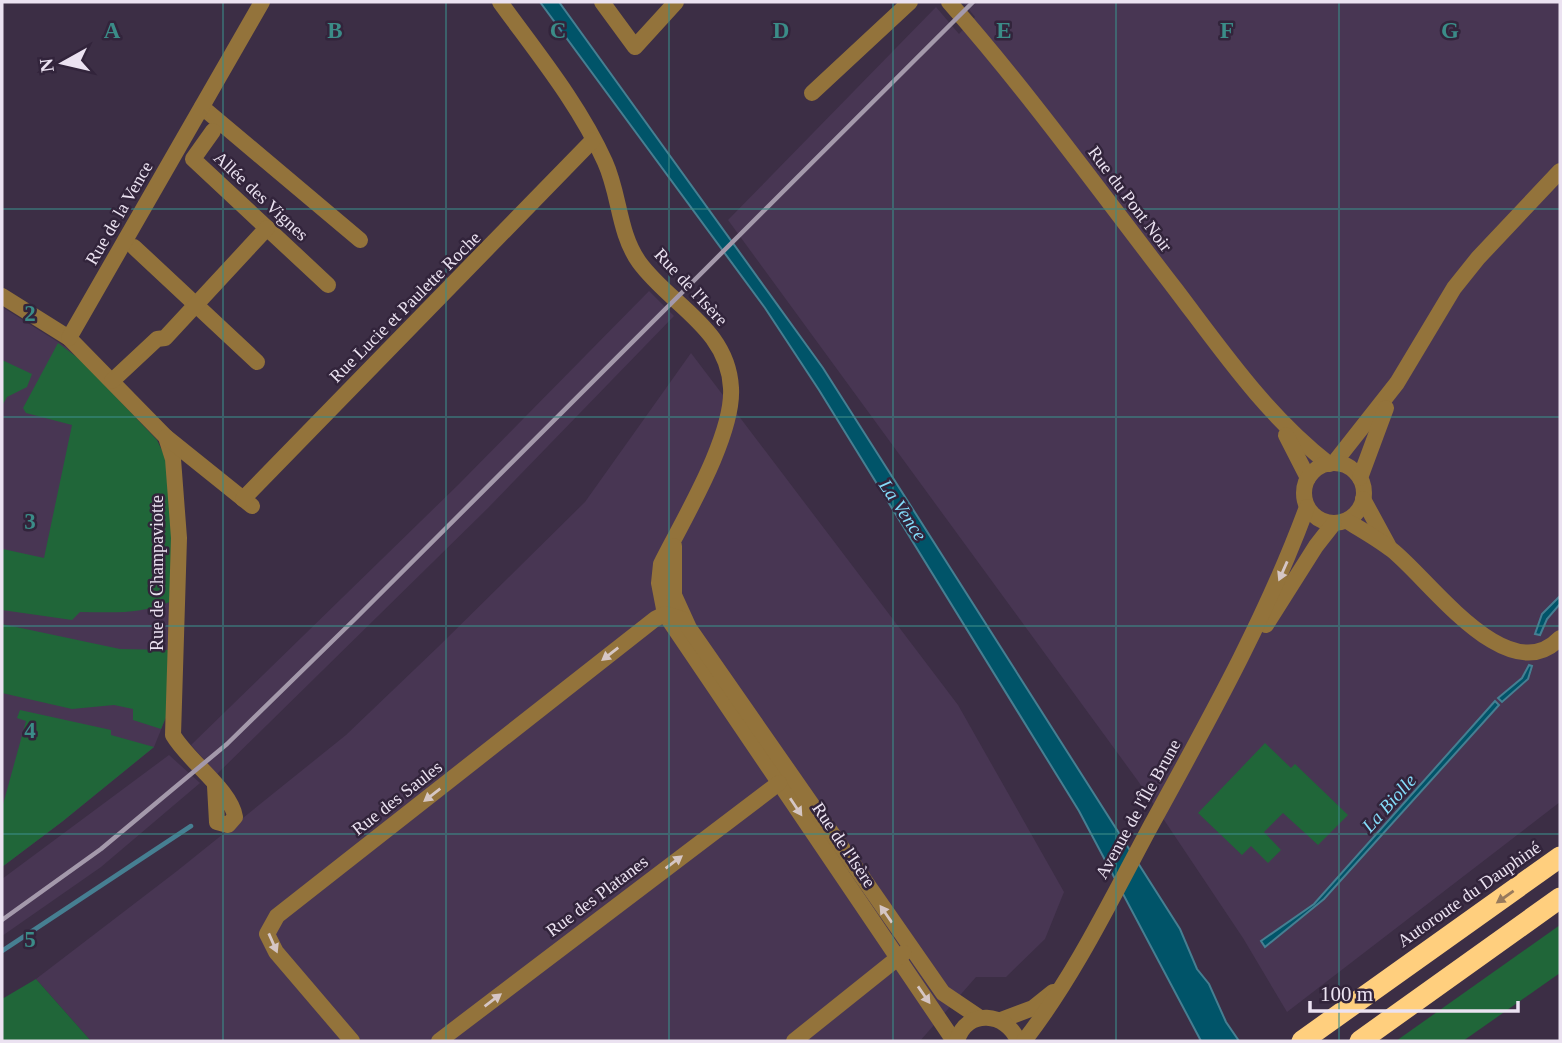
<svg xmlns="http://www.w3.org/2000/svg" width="1562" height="1043" font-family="'Times New Roman',serif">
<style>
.built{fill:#483653}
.green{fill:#206639}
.water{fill:#005469;stroke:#467f92;stroke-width:2}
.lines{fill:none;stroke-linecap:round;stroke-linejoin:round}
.stream{stroke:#467f92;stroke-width:4.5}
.minor{stroke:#93733b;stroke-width:16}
.highway{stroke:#ffcf7e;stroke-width:21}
.rail{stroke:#a499ab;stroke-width:4.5}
.oneway{fill:#d5c6c4}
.oneway2{fill:#987a5c}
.grid{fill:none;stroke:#3b8c88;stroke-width:2;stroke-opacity:0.55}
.labels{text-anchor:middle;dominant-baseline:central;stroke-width:5;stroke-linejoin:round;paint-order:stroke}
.street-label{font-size:18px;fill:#ebe2f1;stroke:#32243b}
.water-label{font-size:19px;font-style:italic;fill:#84dcfa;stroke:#32243b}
.grid-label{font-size:23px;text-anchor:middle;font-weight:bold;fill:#3b8c88;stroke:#32243b;stroke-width:5;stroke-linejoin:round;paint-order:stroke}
</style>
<rect width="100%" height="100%" fill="#3c2e45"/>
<!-- built -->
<g class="built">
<path d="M 963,2 L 1560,2 L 1560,802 L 1287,1012 L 1243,938 L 1138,781 L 728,220 L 936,7 L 959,34 L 975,17 Z"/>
<path d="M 649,291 L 674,316 L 488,508 L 217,774 L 191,745 L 459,484 Z"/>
<path d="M 2,307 L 66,347 L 157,440 L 170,484 L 169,710 L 154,747 L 63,821 L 2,867 Z"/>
<path d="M 691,353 L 958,705 L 1064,892 L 1045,939 L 1006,977 L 976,977 L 920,1041 L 91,1041 L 36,979 L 177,871 L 346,735 L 438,647 L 585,502 Z"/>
<path d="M 169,755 L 200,783 L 101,867 L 2,936 L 2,879 Z"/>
</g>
<!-- green -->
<g class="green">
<path d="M 58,343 L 82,361 L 157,440 L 166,459 L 172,514 L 172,601 C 141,615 113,612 80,612 L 72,620 L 2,610 L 3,549 L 44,558 L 72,425 L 26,413 L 23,408 Z"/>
<path d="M 2,360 L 32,374 L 27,387 L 7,397 L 2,406 Z"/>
<path d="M 2,624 L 120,649 L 168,650 L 169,710 L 161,729 L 133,720 L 133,709 L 114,705 L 72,709 L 2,693 Z"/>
<path d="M 20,710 L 111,730 L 111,735 L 154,747 L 63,821 L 2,867 L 2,808 L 26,721 L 17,718 Z"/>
<path d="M 1265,743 L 1291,768 L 1295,764 L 1348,815 L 1318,845 L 1283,813 L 1264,832 L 1281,850 L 1268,863 L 1251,846 L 1242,855 L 1198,813 Z"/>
<path d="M 1560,925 L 1560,973 L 1463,1041 L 1396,1041 Z"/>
<path d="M 36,979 L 91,1041 L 2,1041 L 2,999 Z"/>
</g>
<!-- water -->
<g class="water">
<path d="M 540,2 L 559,2 L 823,368 L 1180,929 L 1197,969 L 1209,984 L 1226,1022 L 1239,1041 L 1201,1041 L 1079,811 L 819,390 L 765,308 Z"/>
<path d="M 1560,596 L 1560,604 L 1547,619 L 1540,635 L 1535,634 L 1542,614 Z"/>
<path d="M 1529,665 L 1532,666 L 1528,679 L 1502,702 L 1498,698 L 1522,678 Z"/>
<path d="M 1495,701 L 1499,705 L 1324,899 L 1265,947 L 1261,941 L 1314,904 Z"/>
</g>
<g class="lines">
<!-- stream -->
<path class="stream" d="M 2,951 L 191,826"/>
<!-- minor -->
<g class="minor">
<path d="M 500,2 C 537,53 579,104 605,162 C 620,195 618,232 639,262 C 670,305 728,328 731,388 C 734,436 683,520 661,564 L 659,583 L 665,614 L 954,1041"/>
<path d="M 602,2 L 635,47 L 676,2"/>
<path d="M 949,2 C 1030,94 1101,193 1176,290 C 1223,352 1267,416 1329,464"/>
<path d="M 812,93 L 910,2"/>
<path d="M 202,107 L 360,240"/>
<path d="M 213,131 L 193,159 L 328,285"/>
<path d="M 134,247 L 257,362"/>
<path d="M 2,296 L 69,338 L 166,437 L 173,459 L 179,538 L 173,735 C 188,761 231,790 235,817 L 228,825 L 217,822 L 215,786"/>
<path d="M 69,338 L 262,2"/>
<path d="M 112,381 L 157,339 L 165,338 L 267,228"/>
<path d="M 1286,435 L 1308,478"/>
<path d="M 166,437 L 252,506"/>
<path d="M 1334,463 L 1397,383 L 1454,288 L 1478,258 L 1560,171"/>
<circle cx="1334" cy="493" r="30"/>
<path d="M 1360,478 L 1386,408"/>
<path d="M 243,499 L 593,140"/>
<path d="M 1363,499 L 1388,545"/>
<path d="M 1347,521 C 1362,530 1378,539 1392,550 C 1430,580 1508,692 1560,638"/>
<path d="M 674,546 L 674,595 L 689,628 L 943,993 L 980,1018"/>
<path d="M 1266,625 L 1316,546 L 1334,523"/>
<path d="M 1001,1020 L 1033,1008 L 1053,992"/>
<path d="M 352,1041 L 276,952 L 267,934 L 277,916 L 655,619 L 665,614 L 684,620"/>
<path d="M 439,1041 L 779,783"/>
<path d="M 794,1041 L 904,953"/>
<path d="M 957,1041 C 966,1008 1007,1012 1018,1041"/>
<path d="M 1024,1041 C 1073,978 1110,902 1148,831 C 1206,725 1265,621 1307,507"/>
</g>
<!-- highway -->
<g class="highway">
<path d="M 1302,1041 L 1560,857"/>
<path d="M 1360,1041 L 1560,898"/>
</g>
<!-- rail -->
<path class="rail" d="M 2,920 L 101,849 L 227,744 L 356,618 L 973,2"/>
</g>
<!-- one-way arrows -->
<defs><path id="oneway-solid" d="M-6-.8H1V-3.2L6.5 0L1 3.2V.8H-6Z" transform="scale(1.75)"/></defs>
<g class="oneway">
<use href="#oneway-solid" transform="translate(1283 571) rotate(114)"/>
<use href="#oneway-solid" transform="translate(610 654) rotate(142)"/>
<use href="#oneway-solid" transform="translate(432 795) rotate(142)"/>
<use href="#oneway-solid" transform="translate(796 807) rotate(56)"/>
<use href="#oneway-solid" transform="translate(674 862) rotate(-37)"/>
<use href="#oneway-solid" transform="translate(886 914) rotate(-125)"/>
<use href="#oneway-solid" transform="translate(273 943) rotate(66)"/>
<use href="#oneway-solid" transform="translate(924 995) rotate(55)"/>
<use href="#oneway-solid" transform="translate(493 1000) rotate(-37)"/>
</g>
<use class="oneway2" href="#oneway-solid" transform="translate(1505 897) rotate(145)"/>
<!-- grid -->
<path class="grid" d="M 223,2 L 223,1041M 446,2 L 446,1041M 669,2 L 669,1041M 893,2 L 893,1041M 1116,2 L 1116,1041M 1339,2 L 1339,1041M 2,209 L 1560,209M 2,417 L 1560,417M 2,626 L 1560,626M 2,834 L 1560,834"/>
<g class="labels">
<!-- street labels -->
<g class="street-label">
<text transform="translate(261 196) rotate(43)">Allée des Vignes</text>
<text transform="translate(1130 199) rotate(53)">Rue du Pont Noir</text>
<text transform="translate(119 213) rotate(-60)">Rue de la Vence</text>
<text transform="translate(691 287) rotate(47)">Rue de l'Isère</text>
<text transform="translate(405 307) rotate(-45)">Rue Lucie et Paulette Roche</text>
<text transform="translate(157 573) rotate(-90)">Rue de Champaviotte</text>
<text transform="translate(397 798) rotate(-38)">Rue des Saules</text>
<text transform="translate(1138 809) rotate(-61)">Avenue de l'Île Brune</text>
<text transform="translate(844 845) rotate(56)">Rue de l'Isère</text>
<text transform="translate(1469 894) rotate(-35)">Autoroute du Dauphiné</text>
<text transform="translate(597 896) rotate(-37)">Rue des Platanes</text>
</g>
<!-- water labels -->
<g class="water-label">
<text transform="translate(903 510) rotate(56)">La Vence</text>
<text transform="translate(1389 803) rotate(-48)">La Biolle</text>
</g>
</g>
<g class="grid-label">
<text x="112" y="38">A</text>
<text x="335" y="38">B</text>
<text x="558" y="38">C</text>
<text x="781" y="38">D</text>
<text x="1004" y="38">E</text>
<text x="1227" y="38">F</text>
<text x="1450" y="38">G</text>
<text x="30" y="321">2</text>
<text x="30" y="529">3</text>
<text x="30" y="738">4</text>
<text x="30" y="947">5</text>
</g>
<!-- border -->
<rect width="1562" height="1043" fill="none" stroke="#ebe2f1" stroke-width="7"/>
<!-- north arrow -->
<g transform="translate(63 63) rotate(262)" stroke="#32243b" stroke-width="5" paint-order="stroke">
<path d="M0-5L12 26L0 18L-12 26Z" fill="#ebe2f1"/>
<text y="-10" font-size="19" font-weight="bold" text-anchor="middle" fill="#ebe2f1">N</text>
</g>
<!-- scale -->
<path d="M1310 1001v10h208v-10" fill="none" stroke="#ebe2f1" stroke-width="3.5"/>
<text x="1320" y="1001" font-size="21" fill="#ebe2f1" stroke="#32243b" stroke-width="5" paint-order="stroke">100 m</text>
</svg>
